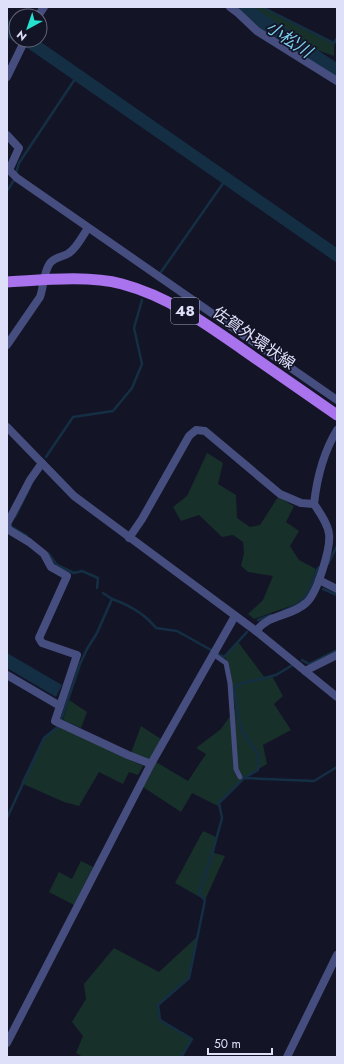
<svg xmlns="http://www.w3.org/2000/svg" width="344" height="1064" font-family="Jost,'Noto Sans JP',sans-serif">
<style>
.green{fill:#17302a}
.water{fill:#142f44}
.lines{fill:none;stroke-linecap:round;stroke-linejoin:round}
.stream{stroke:#142f44;stroke-width:2.5}
.river{stroke:#142f44;stroke-width:15}
.service{stroke:#454e7f;stroke-width:5}
.minor{stroke:#454e7f;stroke-width:8}
.tertiary{stroke:#454e7f;stroke-width:8}
.primary{stroke:#a873ec;stroke-width:11}
.labels{text-anchor:middle;dominant-baseline:central;stroke-width:3.5;stroke-linejoin:round;paint-order:stroke}
.shield{fill:#141427;stroke:#a1a3bb;stroke-width:1}
.shield-label{font-size:15px;font-weight:bold;fill:#dee0fa}
.street-label{font-size:16px;fill:#dee0fa;stroke:#141427}
.water-label{font-size:17px;font-style:italic;fill:#7acded;stroke:#141427}
</style>
<rect width="100%" height="100%" fill="#141427"/>
<!-- green -->
<g class="green">
<path d="M 247,7 L 262,7 L 334,43 L 334,56 L 303,45 Z"/>
<path d="M 207,453 L 223,463 L 218,484 L 236,495 L 237,518 L 250,527 L 260,525 L 278,497 L 294,506 L 286,522 L 299,531 L 290,546 L 299,560 L 316,569 L 307,593 L 296,604 L 254,619 L 248,614 L 263,600 L 273,576 L 248,572 L 241,566 L 244,553 L 243,542 L 233,535 L 222,537 L 199,515 L 181,521 L 173,507 L 187,496 Z"/>
<path d="M 238,642 L 265,678 L 272,676 L 283,696 L 274,704 L 291,730 L 263,745 L 267,764 L 244,778 L 219,802 L 220,807 L 192,793 L 181,812 L 143,787 L 154,763 L 131,753 L 141,726 L 161,739 L 151,759 L 188,781 L 206,754 L 196,748 L 221,729 L 235,709 L 228,662 L 224,657 Z"/>
<path d="M 69,700 L 87,712 L 81,728 L 63,720 Z"/>
<path d="M 57,726 L 143,766 L 138,775 L 129,772 L 123,784 L 99,772 L 79,806 L 64,802 L 21,783 L 43,738 Z"/>
<path d="M 203,831 L 216,837 L 214,853 L 225,856 L 205,900 L 175,883 Z"/>
<path d="M 81,861 L 93,867 L 74,905 L 49,892 L 59,872 L 72,879 Z"/>
<path d="M 198,936 L 189,978 L 158,1005 L 160,1021 L 192,1039 L 181,1057 L 83,1057 L 76,1053 L 83,1036 L 72,1022 L 86,999 L 84,984 L 114,948 L 159,972 Z"/>
</g>
<!-- water -->
<g class="water">
<path d="M 7,18 L 16,27 L 16,40 L 20,40 L 18,44 L 7,37 Z"/>
<path d="M 31,40 L 38,40 L 337,248 L 337,263 L 26,47 Z"/>
<path d="M 7,653 L 62,685 L 56,697 L 7,668 Z"/>
</g>
<g class="lines">
<!-- stream -->
<g class="stream">
<path d="M 262,7 L 334,43 L 337,38"/>
<path d="M 7,191 L 14,180 L 19,163 L 75,79"/>
<path d="M 161,272 L 224,182"/>
<path d="M 46,457 L 73,417 L 113,411 L 132,388 L 142,364 L 134,328 L 142,300"/>
<path d="M 15,517 L 30,487"/>
<path d="M 11,525 L 10,526 L 27,536"/>
<path d="M 48,553 L 57,565 L 74,573 L 82,571 L 98,578 L 97,588"/>
<path d="M 326,563 L 328,564 L 337,546"/>
<path d="M 323,589 L 337,595"/>
<path d="M 112,599 C 129,605 145,614 156,628 L 177,631 L 211,650"/>
<path d="M 283,611 L 297,605 L 308,593 L 318,568 L 322,566"/>
<path d="M 258,620 L 271,615"/>
<path d="M 218,654 L 224,657 L 247,632"/>
<path d="M 302,660 L 309,664 L 337,650"/>
<path d="M 61,720 L 80,664 L 87,649 L 97,633 L 112,599 L 103,593"/>
<path d="M 244,778 L 258,770 L 259,756 L 241,729 L 234,688 L 240,684 L 276,675 L 291,666"/>
<path d="M 7,818 L 44,738 L 59,726"/>
<path d="M 181,1057 L 192,1039 L 160,1020 L 158,1005 L 189,978 L 205,900 L 199,894 L 213,851 L 222,818 L 219,803 L 244,778 L 314,781 L 337,767"/>
</g>
<!-- river -->
<path class="river" d="M 240,7 L 337,72"/>
<!-- service -->
<path class="service" d="M 213,654 L 226,663 L 230,683 L 236,769 L 240,777"/>
<!-- minor -->
<g class="minor">
<path d="M 230,7 L 238,13 L 257,31 L 337,81"/>
<path d="M 38,16 L 44,7"/>
<path d="M 7,77 L 25,40"/>
<path d="M 7,135 L 19,148 L 9,170 L 17,178 L 337,400"/>
<path d="M 7,345 L 40,297 C 44,286 43,273 50,263 C 55,257 63,257 69,253 C 77,248 83,235 88,228"/>
<path d="M 7,524 L 30,480 L 42,463"/>
<path d="M 7,526 L 9,530 L 29,542 L 44,554 L 51,567 L 67,576 L 39,638 L 42,643 L 77,655 L 60,706"/>
<path d="M 129,538 L 142,519 L 189,436 L 196,430 L 205,431 L 280,494 L 301,503 L 314,504"/>
<path d="M 319,580 L 337,589"/>
<path d="M 256,631 C 270,613 291,617 306,603 C 317,594 331,548 329,534 C 328,524 320,513 314,504 C 317,477 323,453 337,430"/>
<path d="M 305,671 L 337,655"/>
<path d="M 7,675 L 60,706 L 55,721 L 128,755 L 151,764"/>
<path d="M 7,1043 L 151,764 L 235,616"/>
<path d="M 287,1057 L 337,955"/>
</g>
<!-- tertiary -->
<path class="tertiary" d="M 7,427 L 74,496 L 256,631 L 337,697"/>
<!-- primary -->
<path class="primary" d="M 7,282 C 42,280 88,275 122,284 C 167,296 205,323 242,349 C 274,371 305,393 337,415"/>
</g>
<g class="labels">
<!-- shield labels -->
<rect class="shield" x="171" y="298" width="28" height="26" rx="3"/>
<g class="shield-label">
<text x="185" y="311">48</text>
</g>
<!-- street labels -->
<g class="street-label">
<text transform="translate(254 338) rotate(35)">佐賀外環状線</text>
</g>
<!-- water labels -->
<g class="water-label">
<text transform="translate(289 39) rotate(34)">小松川</text>
</g>
</g>
<!-- border -->
<rect width="344" height="1064" fill="none" stroke="#dee0fa" stroke-width="16"/>
<!-- north arrow -->
<g transform="translate(28 28) rotate(220)"><circle r="19" fill="#141427" stroke="#65667b"/>
<path d="M0-3L7 15L0 10L-7 15Z" fill="#24e1d0"/>
<text y="-6" font-size="11" font-weight="bold" text-anchor="middle" fill="#dee0fa">N</text>
</g>
<!-- scale -->
<path d="M208 1048v6h64v-6" fill="none" stroke="#dee0fa" stroke-width="2"/>
<text x="214" y="1048" font-size="12" fill="#dee0fa" stroke="#141427" stroke-width="3" paint-order="stroke">50 m</text>
</svg>
